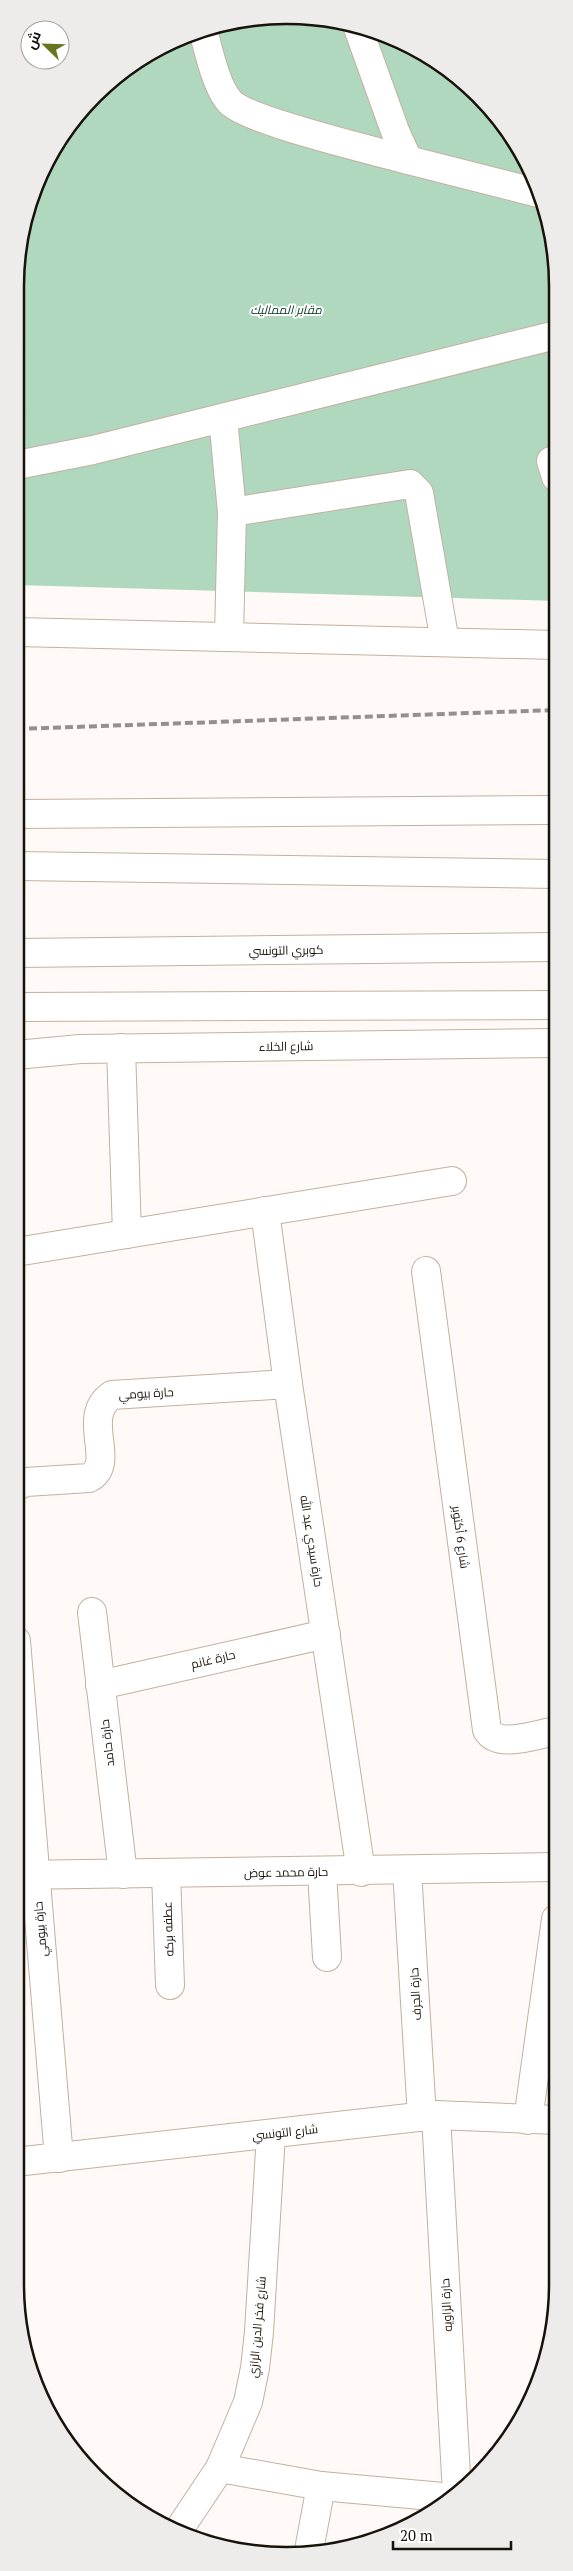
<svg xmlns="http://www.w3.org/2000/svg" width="573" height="2571" font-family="'PT Serif',Cairo,serif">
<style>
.green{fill:#b0d8bf}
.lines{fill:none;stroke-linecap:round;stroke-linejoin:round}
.minor-casing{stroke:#c3b09f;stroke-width:30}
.highway-casing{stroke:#c3b09f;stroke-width:30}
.minor{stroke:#fff;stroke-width:28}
.highway{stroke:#fff;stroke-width:28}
.rail{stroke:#95908b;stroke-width:4;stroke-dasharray:8 4;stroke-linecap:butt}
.labels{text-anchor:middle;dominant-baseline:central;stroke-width:4;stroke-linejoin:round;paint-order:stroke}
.park-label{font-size:12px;font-style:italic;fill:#05351f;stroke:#fff}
.street-label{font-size:12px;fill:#18120b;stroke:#fff}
.rim{fill:none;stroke:#18120b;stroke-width:2.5}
</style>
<rect width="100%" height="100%" fill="#fffaf7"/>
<!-- green -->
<path class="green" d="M 322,17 L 407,43 L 479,95 L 530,167 L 556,251 L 556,601 L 17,585 L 17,251 L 52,151 L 121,71 L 217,24 Z"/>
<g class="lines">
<!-- minor casing -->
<g class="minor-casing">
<g id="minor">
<path d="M 358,28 L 395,131 L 408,160 L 538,193"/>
<path d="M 203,31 C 209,51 216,87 230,102 C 248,121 376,151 408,160"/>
<path d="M 223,418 L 232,512 L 229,635"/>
<path d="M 551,461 L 556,477"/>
<path d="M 17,465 L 93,450 L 556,335"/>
<path d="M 232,512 L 410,484 L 419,493 L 445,642"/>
<path d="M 17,632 L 556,645"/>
<path d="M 121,1048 L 127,1234"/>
<path d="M 16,1055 L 80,1049 L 556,1043"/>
<path d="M 265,1211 L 288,1384 L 361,1872"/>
<path d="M 16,1252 L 452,1181"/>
<path d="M 426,1271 L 487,1730 C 498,1749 537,1734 556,1731"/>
<path d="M 16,1486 L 26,1482 L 89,1478 C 118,1463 79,1417 112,1395 L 288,1384"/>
<path d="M 92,1612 L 123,1874"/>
<path d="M 16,1641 L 59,2158"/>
<path d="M 100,1685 L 326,1634"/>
<path d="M 407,1870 L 422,2117"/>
<path d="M 322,1872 L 327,1957"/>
<path d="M 166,1873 L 170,1985"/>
<path d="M 15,1875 L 556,1867"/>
<path d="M 436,2115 L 457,2494"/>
<path d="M 528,2120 L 556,1919"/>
<path d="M 15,2162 L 436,2115 L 556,2120"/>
<path d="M 220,2468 L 321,2486 L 454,2498"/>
<path d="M 178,2531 L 220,2468 L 248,2402 L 255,2368 L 259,2332 L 271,2134"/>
<path d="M 309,2550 L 321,2486"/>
</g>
</g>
<!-- highway casing -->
<g class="highway-casing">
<g id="highway">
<path d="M 17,814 L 556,810"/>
<path d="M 17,866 L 556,874"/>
<path d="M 17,953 L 556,947"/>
<path d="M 16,1007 L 556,1005"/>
</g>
</g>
<!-- minor -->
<use href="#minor" class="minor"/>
<!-- highway -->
<use href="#highway" class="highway"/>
<!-- rail -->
<path class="rail" d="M 17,729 L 556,710"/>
</g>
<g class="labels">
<!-- park labels -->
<g class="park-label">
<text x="286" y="309">مقابر المماليك</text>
</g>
<!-- street labels -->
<g class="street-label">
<text transform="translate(286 950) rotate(-1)">كوبري التونسي</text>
<text transform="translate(286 1046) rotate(-1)">شارع الخلاء</text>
<text transform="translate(146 1393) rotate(-3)">حارة بيومي</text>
<text transform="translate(461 1537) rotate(82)">شارع 6 أكتوبر</text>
<text transform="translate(312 1541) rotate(81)">حارة سيدي عبد الله</text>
<text transform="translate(213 1659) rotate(-13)">حارة غانم</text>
<text transform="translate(107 1743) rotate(-97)">حارة حامد</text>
<text transform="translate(286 1872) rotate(-1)">حارة محمد عوض</text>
<text transform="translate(40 1929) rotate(-95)">حارة بيومي</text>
<text transform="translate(168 1929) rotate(-92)">عطفه بركه</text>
<text transform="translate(415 1994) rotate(-93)">حارة الجرف</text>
<text transform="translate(285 2132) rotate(-6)">شارع التونسي</text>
<text transform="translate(446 2305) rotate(-93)">حارة الزاويه</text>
<text transform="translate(257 2327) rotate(-85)">شارع فخر الدين الرازي</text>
</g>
</g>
<!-- crop -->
<path d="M0 0H573V2571H0ZM286 24H287A262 262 0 0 1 549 286V2285A262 262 0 0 1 287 2547H286A262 262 0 0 1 24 2285V286A262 262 0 0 1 286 24Z" fill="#edeceb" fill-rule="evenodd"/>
<path class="rim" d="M286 24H287A262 262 0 0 1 549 286V2285A262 262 0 0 1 287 2547H286A262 262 0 0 1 24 2285V286A262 262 0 0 1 286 24Z"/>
<!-- north arrow -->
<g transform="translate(45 45) rotate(293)"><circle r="24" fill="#ffffff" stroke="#a3a09d"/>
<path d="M0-4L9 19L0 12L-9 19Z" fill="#677521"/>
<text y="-8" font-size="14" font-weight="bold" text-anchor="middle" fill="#18120b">ش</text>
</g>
<!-- scale -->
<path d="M393 2541v8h118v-8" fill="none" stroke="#18120b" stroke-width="2.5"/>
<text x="400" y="2541" font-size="15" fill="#18120b" stroke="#ffffff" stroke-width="4" paint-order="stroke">20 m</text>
</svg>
